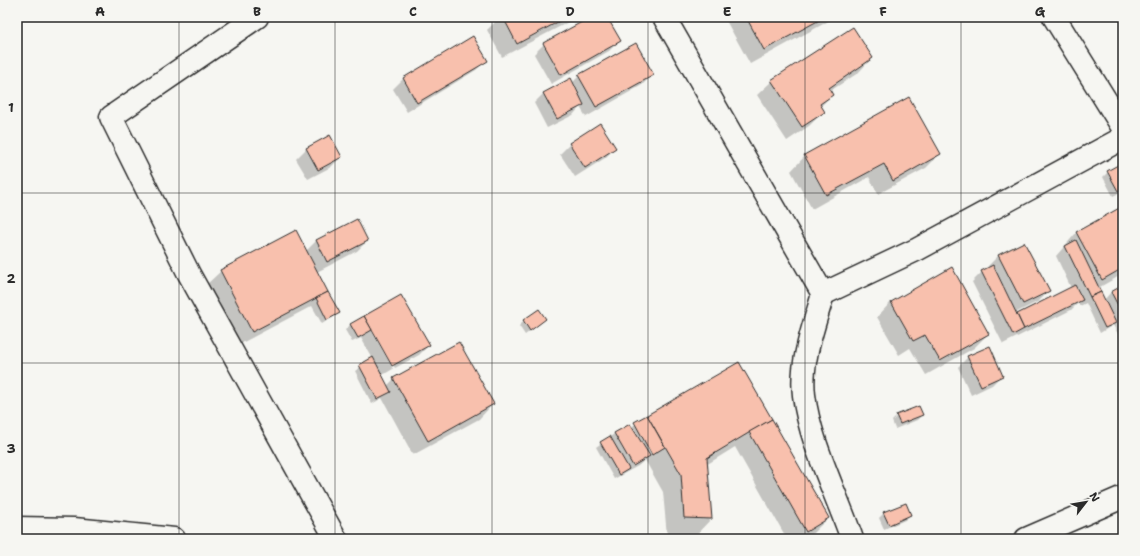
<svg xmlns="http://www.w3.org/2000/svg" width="1140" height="556" font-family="'Shantell Sans',sans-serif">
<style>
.shadow{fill:#0003}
.building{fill:#f8c0ad;stroke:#2b2b2b}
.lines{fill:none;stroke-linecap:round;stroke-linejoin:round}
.street-casing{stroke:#2b2b2b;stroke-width:25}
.secondary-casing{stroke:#2b2b2b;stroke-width:25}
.street{stroke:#f6f6f2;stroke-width:22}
.secondary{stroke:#f6f6f2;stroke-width:22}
.grid{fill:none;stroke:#2b2b2b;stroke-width:1;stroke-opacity:0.55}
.neatline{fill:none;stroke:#2b2b2b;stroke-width:1.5}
.grid-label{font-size:13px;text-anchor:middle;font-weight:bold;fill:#2b2b2b}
</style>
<rect width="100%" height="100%" fill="#f6f6f2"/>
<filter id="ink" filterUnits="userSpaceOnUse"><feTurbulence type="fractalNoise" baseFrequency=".025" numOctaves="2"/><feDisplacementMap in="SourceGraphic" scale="8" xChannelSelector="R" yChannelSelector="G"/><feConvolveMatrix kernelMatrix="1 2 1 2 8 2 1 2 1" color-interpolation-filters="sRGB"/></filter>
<g filter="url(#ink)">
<!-- shadow -->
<g class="shadow">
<path d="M 500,17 L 578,17 L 502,57 L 487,30 Z"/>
<path d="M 593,17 L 606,17 L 619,41 L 609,51 L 551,84 L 534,54 L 544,44 Z"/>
<path d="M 724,17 L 836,17 L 750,64 Z"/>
<path d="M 472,37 L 486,60 L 476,70 L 407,112 L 393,89 L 403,79 Z"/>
<path d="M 636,44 L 652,75 L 642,85 L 586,117 L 580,107 L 573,115 L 547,128 L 534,103 L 544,93 L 572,83 L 579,76 Z"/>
<path d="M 872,58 L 858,73 L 830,91 L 832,95 L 821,106 L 824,111 L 809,126 L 787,141 L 757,95 L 772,81 Z"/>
<path d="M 330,137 L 341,157 L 331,167 L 308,179 L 296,159 L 306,149 Z"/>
<path d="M 570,144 L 615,148 L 605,158 L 575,177 L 560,154 Z"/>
<path d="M 940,154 L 926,168 L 878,194 L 869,177 L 812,209 L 791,171 L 805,156 Z"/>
<path d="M 1108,172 L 1123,176 L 1123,191 L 1113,196 L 1103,177 Z"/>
<path d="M 1122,208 L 1123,274 L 1098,288 L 1104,300 L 1111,292 L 1123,286 L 1123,343 L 1113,325 L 1100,333 L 1086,303 L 1080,306 L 1078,303 L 1071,310 L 1003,344 L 972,282 L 982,272 L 989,268 L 988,266 L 998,256 L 1024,243 L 1049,291 L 1039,301 L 1015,313 L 1016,315 L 1071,288 L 1056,256 L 1076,233 Z"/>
<path d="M 356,220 L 367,241 L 357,251 L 317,272 L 339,313 L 322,324 L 312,306 L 238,345 L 206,285 L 221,271 L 306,251 L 316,241 Z"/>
<path d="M 401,296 L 429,345 L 419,355 L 395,368 L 372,328 L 371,330 L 393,369 L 381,376 L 387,386 L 394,379 L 493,404 L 479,419 L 413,455 L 382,398 L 372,404 L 355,371 L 373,359 L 361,338 L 352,342 L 345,330 L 350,325 Z"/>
<path d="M 891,302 L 988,334 L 974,348 L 926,375 L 910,348 L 899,355 L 877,317 Z"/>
<path d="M 545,319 L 525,335 L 519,326 L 524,321 Z"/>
<path d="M 968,357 L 1002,375 L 992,385 L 971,395 L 958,367 Z"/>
<path d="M 739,363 L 828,518 L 813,533 L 802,539 L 787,539 L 735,447 L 706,465 L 711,519 L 694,537 L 667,536 L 663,492 L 645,460 L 638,466 L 614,479 L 596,447 L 614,434 L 630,425 L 631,427 Z"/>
<path d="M 922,415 L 917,420 L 895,429 L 892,421 L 897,416 Z"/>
<path d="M 884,513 L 910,515 L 905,520 L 884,529 L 879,518 Z"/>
</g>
<!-- building -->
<g class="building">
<path d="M 503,17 L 567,17 L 517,44 Z"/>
<path d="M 591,17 L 607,17 L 621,41 L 561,75 L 543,43 Z"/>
<path d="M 746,17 L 825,17 L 764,50 Z"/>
<path d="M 853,27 L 873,58 L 829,88 L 833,95 L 820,104 L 825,112 L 802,127 L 771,80 Z"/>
<path d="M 473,36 L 488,61 L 417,103 L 403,78 Z"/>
<path d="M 636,43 L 654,75 L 596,107 L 578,75 Z"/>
<path d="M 571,78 L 584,105 L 557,119 L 543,93 Z"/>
<path d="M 909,97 L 941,154 L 893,181 L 884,164 L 826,195 L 804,155 Z"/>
<path d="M 600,123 L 616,148 L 585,168 L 569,143 Z"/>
<path d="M 330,135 L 342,157 L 318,170 L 306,148 Z"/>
<path d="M 1118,165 L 1123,174 L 1123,189 L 1118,191 L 1107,171 Z"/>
<path d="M 1123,206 L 1123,268 L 1102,280 L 1076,232 Z"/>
<path d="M 357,219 L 368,241 L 327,262 L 316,240 Z"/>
<path d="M 296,230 L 328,292 L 252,332 L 220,270 Z"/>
<path d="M 1076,240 L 1101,292 L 1090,297 L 1065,246 Z"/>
<path d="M 1024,242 L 1050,291 L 1023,304 L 998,255 Z"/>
<path d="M 993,265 L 1024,329 L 1013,335 L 981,271 Z"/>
<path d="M 952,267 L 989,334 L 940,361 L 925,335 L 913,341 L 891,302 Z"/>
<path d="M 1075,285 L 1083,300 L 1024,329 L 1017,314 Z"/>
<path d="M 1123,285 L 1123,315 L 1111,292 Z"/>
<path d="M 328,292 L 340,313 L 327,320 L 316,298 Z"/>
<path d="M 1101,292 L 1116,323 L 1105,328 L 1090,297 Z"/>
<path d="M 401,295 L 430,345 L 392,366 L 364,316 Z"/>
<path d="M 539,309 L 546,319 L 530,331 L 523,320 Z"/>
<path d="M 364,316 L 372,330 L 358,338 L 350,324 Z"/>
<path d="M 459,342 L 494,404 L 428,441 L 393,378 Z"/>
<path d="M 990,346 L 1003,376 L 981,386 L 967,356 Z"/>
<path d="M 373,357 L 391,392 L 377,399 L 359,365 Z"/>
<path d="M 739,362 L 772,419 L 707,458 L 712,519 L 684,518 L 681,474 L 647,415 Z"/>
<path d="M 919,406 L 923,415 L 900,424 L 896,415 Z"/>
<path d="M 647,415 L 665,447 L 652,455 L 634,422 Z"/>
<path d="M 772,419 L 829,518 L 806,532 L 749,432 Z"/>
<path d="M 630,424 L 650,456 L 633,466 L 614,433 Z"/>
<path d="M 610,436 L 629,469 L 619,475 L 600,442 Z"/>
<path d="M 906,503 L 911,515 L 889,525 L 883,512 Z"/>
</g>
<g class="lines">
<!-- street casing -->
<g class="street-casing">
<g id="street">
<path d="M 257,17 L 111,117 L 189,274 L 336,539"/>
<path d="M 664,17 L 823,294 C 814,326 800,361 804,395 C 809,440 837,495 852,539"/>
<path d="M 1054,17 L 1123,128"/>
<path d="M 823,294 L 918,249 L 1123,138"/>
<path d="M 1026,539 L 1123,497"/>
</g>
</g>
<!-- secondary casing -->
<g class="secondary-casing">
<path id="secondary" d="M 17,528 L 74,529 L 174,539"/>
</g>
<!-- street -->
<use href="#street" class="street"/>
<!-- secondary -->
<use href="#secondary" class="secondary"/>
</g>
</g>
<!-- grid -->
<path class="grid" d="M 179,17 L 179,539M 335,17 L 335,539M 492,17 L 492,539M 648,17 L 648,539M 805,17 L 805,539M 961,17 L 961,539M 17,193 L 1123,193M 17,363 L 1123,363"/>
<!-- margin -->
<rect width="1140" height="556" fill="none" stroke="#f6f6f2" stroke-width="44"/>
<!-- north arrow -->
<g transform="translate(1086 502) rotate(59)" stroke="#f6f6f2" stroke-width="3" paint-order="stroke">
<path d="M0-3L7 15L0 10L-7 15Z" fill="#2b2b2b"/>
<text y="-6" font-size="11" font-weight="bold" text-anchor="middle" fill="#2b2b2b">N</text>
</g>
<rect x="22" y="22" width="1096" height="512" class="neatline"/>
<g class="grid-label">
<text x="100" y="16">A</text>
<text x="257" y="16">B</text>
<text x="413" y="16">C</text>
<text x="570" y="16">D</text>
<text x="727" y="16">E</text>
<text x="883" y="16">F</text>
<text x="1040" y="16">G</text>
<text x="11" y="112">1</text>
<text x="11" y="283">2</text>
<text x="11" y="453">3</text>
</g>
</svg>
